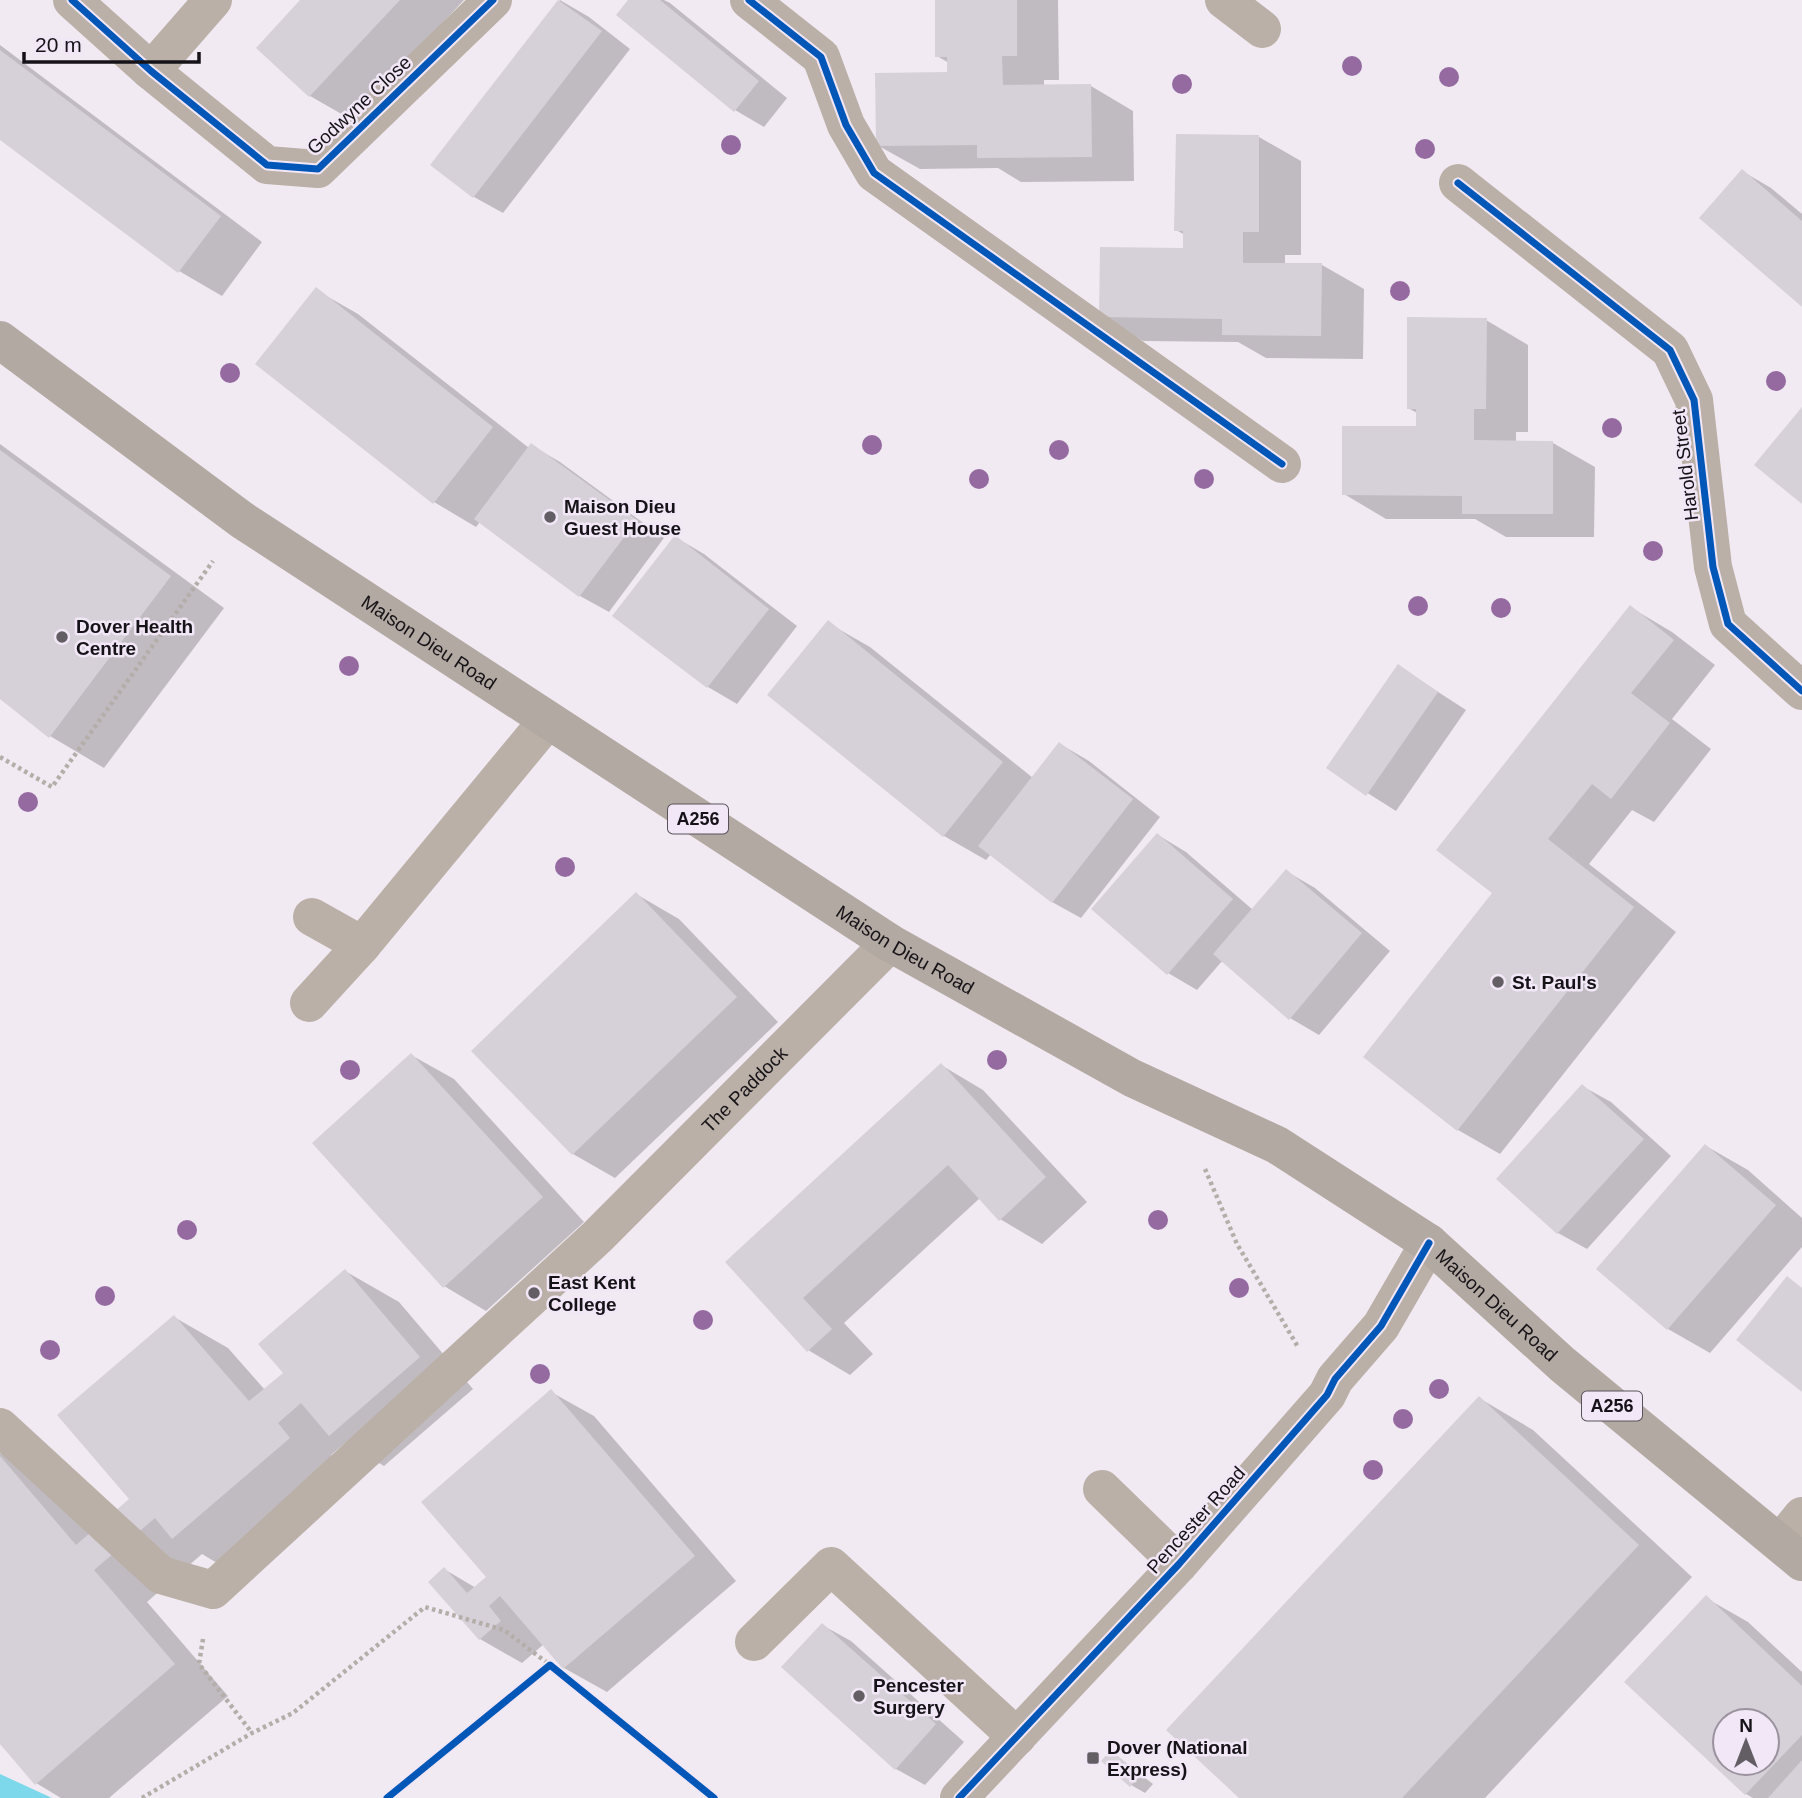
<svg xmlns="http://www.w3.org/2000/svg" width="1802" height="1798" font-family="Helvetica,sans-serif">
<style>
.water{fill:#7cd8ea}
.shadow{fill:#0003;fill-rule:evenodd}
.building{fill:#d6d1d8;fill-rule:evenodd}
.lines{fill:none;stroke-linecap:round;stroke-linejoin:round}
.path{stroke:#b4ada8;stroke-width:4.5;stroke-dasharray:3.5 3.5;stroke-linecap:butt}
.minor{stroke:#bab0a7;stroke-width:38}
.major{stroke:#b2a9a2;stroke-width:38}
.cycleway-casing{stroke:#f2e7f6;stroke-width:11}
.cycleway{stroke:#0057b8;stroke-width:7}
.tree{fill:#956aa1}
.poi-dot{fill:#635e64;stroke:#f2e7f6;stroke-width:2.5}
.labels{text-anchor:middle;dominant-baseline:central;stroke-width:5;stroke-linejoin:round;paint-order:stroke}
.shield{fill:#f2e7f6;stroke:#58535b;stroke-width:2}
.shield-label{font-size:18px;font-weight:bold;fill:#161318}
.street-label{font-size:19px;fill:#161318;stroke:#f2e7f6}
.poi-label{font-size:19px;font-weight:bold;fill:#161318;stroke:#f2e7f6;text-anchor:start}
</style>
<rect width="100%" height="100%" fill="#f1eaf2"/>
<!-- water -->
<path class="water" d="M 0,1774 L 52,1798 L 0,1798 Z"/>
<!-- shadow -->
<g class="shadow">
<path d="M 303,0 L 464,0 L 352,120 L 310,96 Z"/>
<path d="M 560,0 L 589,17 L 630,49 L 503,213 L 474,197 L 433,165 Z"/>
<path d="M 631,0 L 664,0 L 670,3 L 787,98 L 764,127 L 735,110 Z"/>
<path d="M 937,0 L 1058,0 L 1059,80 L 1044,80 L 1044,87 L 1091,86 L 1133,111 L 1134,181 L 1021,182 L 998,168 L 920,169 L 877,145 L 949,74 L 949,63 L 937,56 Z"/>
<path d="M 0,45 L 262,242 L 222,296 L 179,271 L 0,137 Z"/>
<path d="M 1259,137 L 1301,161 L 1301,255 L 1285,255 L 1285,265 L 1322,265 L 1364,289 L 1363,359 L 1266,358 L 1238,342 L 1143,341 L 1100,316 L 1185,249 L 1185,235 L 1176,230 Z"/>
<path d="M 1742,171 L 1771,188 L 1802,214 L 1802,305 Z"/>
<path d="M 316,290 L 358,314 L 529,448 L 531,445 L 560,462 L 664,538 L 609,612 L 580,596 L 480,522 L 476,527 L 434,502 Z"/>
<path d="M 1486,320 L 1528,345 L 1528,432 L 1516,432 L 1516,442 L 1553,443 L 1595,467 L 1594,537 L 1506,537 L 1475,519 L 1386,519 L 1344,494 L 1417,428 L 1417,413 L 1408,408 Z"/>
<path d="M 0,444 L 224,608 L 104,768 L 50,736 L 0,697 Z"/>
<path d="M 675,537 L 704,554 L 797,626 L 737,704 L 708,687 L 615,615 Z"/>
<path d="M 1630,607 L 1672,632 L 1715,665 L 1672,719 L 1711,749 L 1654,822 L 1632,810 L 1589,864 L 1676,932 L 1500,1154 L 1458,1130 L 1495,893 Z"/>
<path d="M 828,623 L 870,647 L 1033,778 L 1060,744 L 1089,761 L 1160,817 L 1081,918 L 1052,902 L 991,854 L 986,860 L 944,836 Z"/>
<path d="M 1398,666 L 1466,710 L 1396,811 L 1328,768 Z"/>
<path d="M 1158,835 L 1186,852 L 1253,910 L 1286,871 L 1315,888 L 1390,951 L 1319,1035 L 1290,1018 L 1223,960 L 1197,990 L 1168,973 Z"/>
<path d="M 636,894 L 679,919 L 778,1022 L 615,1178 L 573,1154 Z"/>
<path d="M 411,1055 L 454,1079 L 584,1222 L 486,1311 L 444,1286 Z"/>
<path d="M 941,1065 L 983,1090 L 1087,1202 L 1042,1244 L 1000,1219 L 980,1198 L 844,1323 L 873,1354 L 850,1375 L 808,1350 L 727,1262 Z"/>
<path d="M 1582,1086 L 1611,1102 L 1671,1156 L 1587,1249 L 1558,1233 L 1498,1179 Z"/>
<path d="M 1706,1146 L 1748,1170 L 1802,1218 L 1802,1247 L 1710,1353 L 1668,1329 Z"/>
<path d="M 345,1271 L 399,1302 L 473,1389 L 384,1466 L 345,1443 L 331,1455 L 343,1470 L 227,1569 L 202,1554 L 147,1602 L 228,1696 L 109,1798 L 61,1798 L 36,1783 L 0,1742 L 0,1453 L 46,1480 L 92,1534 L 132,1499 L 174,1317 L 228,1348 L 265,1390 L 285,1373 Z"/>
<path d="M 551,1392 L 594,1416 L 736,1581 L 607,1692 L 564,1668 L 544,1644 L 522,1663 L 480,1639 L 444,1569 L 476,1588 L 488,1577 Z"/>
<path d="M 1479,1398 L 1533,1430 L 1692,1577 L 1485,1798 L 1242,1798 Z"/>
<path d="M 1706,1598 L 1748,1622 L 1802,1672 L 1802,1798 L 1753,1798 L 1746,1794 L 1627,1682 ZM 1725,1721 L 1767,1721 L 1767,1763 L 1725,1763 Z"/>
<path d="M 822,1625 L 851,1641 L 964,1742 L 925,1785 L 896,1769 Z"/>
<path d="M 1112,1752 L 1153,1784 L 1145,1793 L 1131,1785 Z"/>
</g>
<!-- building -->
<g class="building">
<path d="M 300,0 L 400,0 L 309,97 L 256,48 Z"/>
<path d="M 558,0 L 602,31 L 473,198 L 430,165 Z"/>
<path d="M 628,0 L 660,0 L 759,81 L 734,112 L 616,15 Z"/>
<path d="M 935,0 L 1017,0 L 1017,56 L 1002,56 L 1003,85 L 1091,84 L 1092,157 L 977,158 L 977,145 L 876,146 L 875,73 L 947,72 L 947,57 L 935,57 Z"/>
<path d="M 0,50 L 221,216 L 178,273 L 0,140 Z"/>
<path d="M 1176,134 L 1259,135 L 1259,232 L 1243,232 L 1243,263 L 1322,263 L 1321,336 L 1222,335 L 1222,319 L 1099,317 L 1100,247 L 1183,248 L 1183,231 L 1174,231 Z"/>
<path d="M 1742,169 L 1802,221 L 1802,307 L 1699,218 Z"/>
<path d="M 316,287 L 493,427 L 433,504 L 255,364 Z"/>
<path d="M 1407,317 L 1487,318 L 1486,409 L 1474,409 L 1474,440 L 1553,441 L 1553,514 L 1462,514 L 1462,496 L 1342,495 L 1342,426 L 1416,426 L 1416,409 L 1407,409 Z"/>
<path d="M 1802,407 L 1802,504 L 1754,465 Z"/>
<path d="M 531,443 L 637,520 L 579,597 L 474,519 Z"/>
<path d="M 0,450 L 171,576 L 49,738 L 0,699 Z"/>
<path d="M 675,535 L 769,609 L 707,688 L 612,616 Z"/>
<path d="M 1630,605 L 1674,640 L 1631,693 L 1670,723 L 1611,799 L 1592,784 L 1548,839 L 1634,907 L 1457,1131 L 1363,1057 L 1492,893 L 1436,850 Z"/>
<path d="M 828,620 L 1003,762 L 943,837 L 767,695 Z"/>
<path d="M 1398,664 L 1438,692 L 1366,796 L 1326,768 Z"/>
<path d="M 1059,742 L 1133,799 L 1052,903 L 978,846 Z"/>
<path d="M 1157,833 L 1233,899 L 1167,975 L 1091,909 Z"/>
<path d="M 1286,869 L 1362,933 L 1289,1020 L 1213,954 Z"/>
<path d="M 636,892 L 737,997 L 572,1155 L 471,1051 Z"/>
<path d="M 411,1053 L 543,1197 L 443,1288 L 312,1143 Z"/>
<path d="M 941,1063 L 1046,1177 L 999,1221 L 948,1165 L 803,1298 L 832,1329 L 807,1352 L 725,1262 Z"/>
<path d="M 1582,1084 L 1644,1139 L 1557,1234 L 1496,1179 Z"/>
<path d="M 1705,1144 L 1776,1205 L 1667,1330 L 1596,1269 Z"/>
<path d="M 345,1269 L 420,1357 L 329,1436 L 301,1403 L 278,1423 L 290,1438 L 172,1539 L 155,1518 L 94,1570 L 175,1664 L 35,1785 L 0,1744 L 0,1456 L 76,1545 L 129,1499 L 57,1415 L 174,1315 L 249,1401 L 283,1373 L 258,1344 Z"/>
<path d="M 1787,1276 L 1802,1288 L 1802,1392 L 1736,1340 Z"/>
<path d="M 551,1389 L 695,1556 L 563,1669 L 500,1596 L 489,1606 L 501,1621 L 479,1640 L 428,1582 L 444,1567 L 467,1593 L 486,1577 L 421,1502 Z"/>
<path d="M 1479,1396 L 1639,1545 L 1402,1798 L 1239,1798 L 1166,1730 Z"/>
<path d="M 1706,1595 L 1802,1686 L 1802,1735 L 1745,1795 L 1624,1682 ZM 1725,1721 L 1767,1721 L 1767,1763 L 1725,1763 Z"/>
<path d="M 822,1623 L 936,1724 L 895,1770 L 781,1667 Z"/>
<path d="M 1111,1750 L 1140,1775 L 1130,1787 L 1101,1761 Z"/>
<path d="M 1802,1760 L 1802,1798 L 1768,1798 Z"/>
</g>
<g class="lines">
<!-- path -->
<g class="path">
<path d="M 0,757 L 52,787 L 213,561"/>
<path d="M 1205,1169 L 1237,1244 L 1298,1347"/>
<path d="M 203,1639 L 199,1664 L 252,1733"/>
<path d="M 142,1798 L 252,1733 L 293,1713 L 425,1607 L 504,1630 L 550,1665"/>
</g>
<!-- minor -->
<g class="minor">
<path d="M 72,0 L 151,71 L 267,165 L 318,169 L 493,0"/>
<path d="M 749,0 L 821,57 L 846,125 L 874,173 L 1282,464"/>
<path d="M 1224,0 L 1262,29"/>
<path d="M 151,71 L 213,0"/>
<path d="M 1458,183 L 1670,350 L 1694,400 L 1713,567 L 1728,624 L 1802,691"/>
<path d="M 312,917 L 362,945"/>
<path d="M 309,1003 L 362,945 L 547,721"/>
<path id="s1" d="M 0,1427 L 161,1575 L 213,1590 L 597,1237 L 890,943"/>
<path d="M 1102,1489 L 1179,1564"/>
<path d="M 1780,1543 L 1802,1516"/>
<path d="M 754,1642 L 831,1566 L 1017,1737"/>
<path d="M 959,1798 L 1179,1564 L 1327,1395 L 1335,1379 L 1381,1326 L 1429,1243"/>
</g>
<!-- major -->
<path class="major" id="s2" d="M 0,340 L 242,520 L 890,943 L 1132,1078 L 1277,1145 L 1429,1243 L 1562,1364 L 1802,1562"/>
<!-- cycleway casing -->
<g class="cycleway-casing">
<g id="cycleway">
<path d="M 72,0 L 151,71 L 267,165 L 318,169 L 493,0"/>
<path d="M 749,0 L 821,57 L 846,125 L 874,173 L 1282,464"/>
<path d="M 1458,183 L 1670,350 L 1694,400 L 1713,567 L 1728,624 L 1802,691"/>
<path d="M 387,1798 L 550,1665 L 714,1798"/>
<path d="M 959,1798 L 1179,1564 L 1327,1395 L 1335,1379 L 1381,1326 L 1429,1243"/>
</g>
</g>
<!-- cycleway -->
<use href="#cycleway" class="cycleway"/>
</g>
<!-- trees -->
<g class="tree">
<circle cx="1352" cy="66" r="10"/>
<circle cx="1449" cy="77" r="10"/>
<circle cx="1182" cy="84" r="10"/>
<circle cx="731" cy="145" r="10"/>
<circle cx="1425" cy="149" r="10"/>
<circle cx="1400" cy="291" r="10"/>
<circle cx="230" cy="373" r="10"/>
<circle cx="1776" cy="381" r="10"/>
<circle cx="1612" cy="428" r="10"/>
<circle cx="872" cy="445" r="10"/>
<circle cx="1059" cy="450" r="10"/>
<circle cx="979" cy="479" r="10"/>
<circle cx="1204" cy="479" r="10"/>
<circle cx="1653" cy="551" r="10"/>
<circle cx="1418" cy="606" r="10"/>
<circle cx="1501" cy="608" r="10"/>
<circle cx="349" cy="666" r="10"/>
<circle cx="28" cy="802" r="10"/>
<circle cx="565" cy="867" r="10"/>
<circle cx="997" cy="1060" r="10"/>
<circle cx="350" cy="1070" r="10"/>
<circle cx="1158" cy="1220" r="10"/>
<circle cx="187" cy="1230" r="10"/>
<circle cx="1239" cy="1288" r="10"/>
<circle cx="105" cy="1296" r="10"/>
<circle cx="703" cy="1320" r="10"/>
<circle cx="50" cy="1350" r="10"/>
<circle cx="540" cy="1374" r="10"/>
<circle cx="1439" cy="1389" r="10"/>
<circle cx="1403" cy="1419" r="10"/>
<circle cx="1373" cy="1470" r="10"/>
</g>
<!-- markers -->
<g class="poi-dot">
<circle cx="550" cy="517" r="7"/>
<circle cx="62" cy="637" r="7"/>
<circle cx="1498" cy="982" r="7"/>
<circle cx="534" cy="1293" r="7"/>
<circle cx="859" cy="1696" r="7"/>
<rect x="1086" y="1751" width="14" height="14" rx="3.5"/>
</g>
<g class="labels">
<!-- shield labels -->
<g class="shield">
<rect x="668" y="804.5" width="60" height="29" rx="5"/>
<rect x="1582" y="1391.5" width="60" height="29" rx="5"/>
</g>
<g class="shield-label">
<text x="698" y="819">A256</text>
<text x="1612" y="1406">A256</text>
</g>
<!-- street labels -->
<g class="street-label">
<text transform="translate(359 105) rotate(-43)">Godwyne Close</text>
<text transform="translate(1685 465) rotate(-97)">Harold Street</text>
<text stroke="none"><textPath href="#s2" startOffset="525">Maison Dieu Road</textPath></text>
<text stroke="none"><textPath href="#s2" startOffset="1092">Maison Dieu Road</textPath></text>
<text stroke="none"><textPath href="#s1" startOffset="1003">The Paddock</textPath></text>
<text stroke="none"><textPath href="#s2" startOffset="1785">Maison Dieu Road</textPath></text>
<text transform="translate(1196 1520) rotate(-48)">Pencester Road</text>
</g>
<!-- poi labels -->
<g class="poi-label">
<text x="564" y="506">Maison Dieu<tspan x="564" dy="22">Guest House</tspan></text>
<text x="76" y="626">Dover Health<tspan x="76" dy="22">Centre</tspan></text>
<text x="1512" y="982">St. Paul's</text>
<text x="548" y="1282">East Kent<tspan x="548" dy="22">College</tspan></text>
<text x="873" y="1685">Pencester<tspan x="873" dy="22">Surgery</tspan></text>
<text x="1107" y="1747">Dover (National<tspan x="1107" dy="22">Express)</tspan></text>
</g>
</g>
<!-- north arrow -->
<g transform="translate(1746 1742)"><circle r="33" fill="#f2e7f6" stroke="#9a929d" stroke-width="2"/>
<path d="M0-5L12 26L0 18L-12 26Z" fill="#635e64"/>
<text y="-10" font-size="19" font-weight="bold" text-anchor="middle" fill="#161318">N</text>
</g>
<!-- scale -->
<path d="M24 52v10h175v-10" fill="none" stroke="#161318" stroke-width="3.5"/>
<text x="35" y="52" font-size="21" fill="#161318" stroke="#f2e7f6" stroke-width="5" paint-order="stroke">20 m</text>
</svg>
